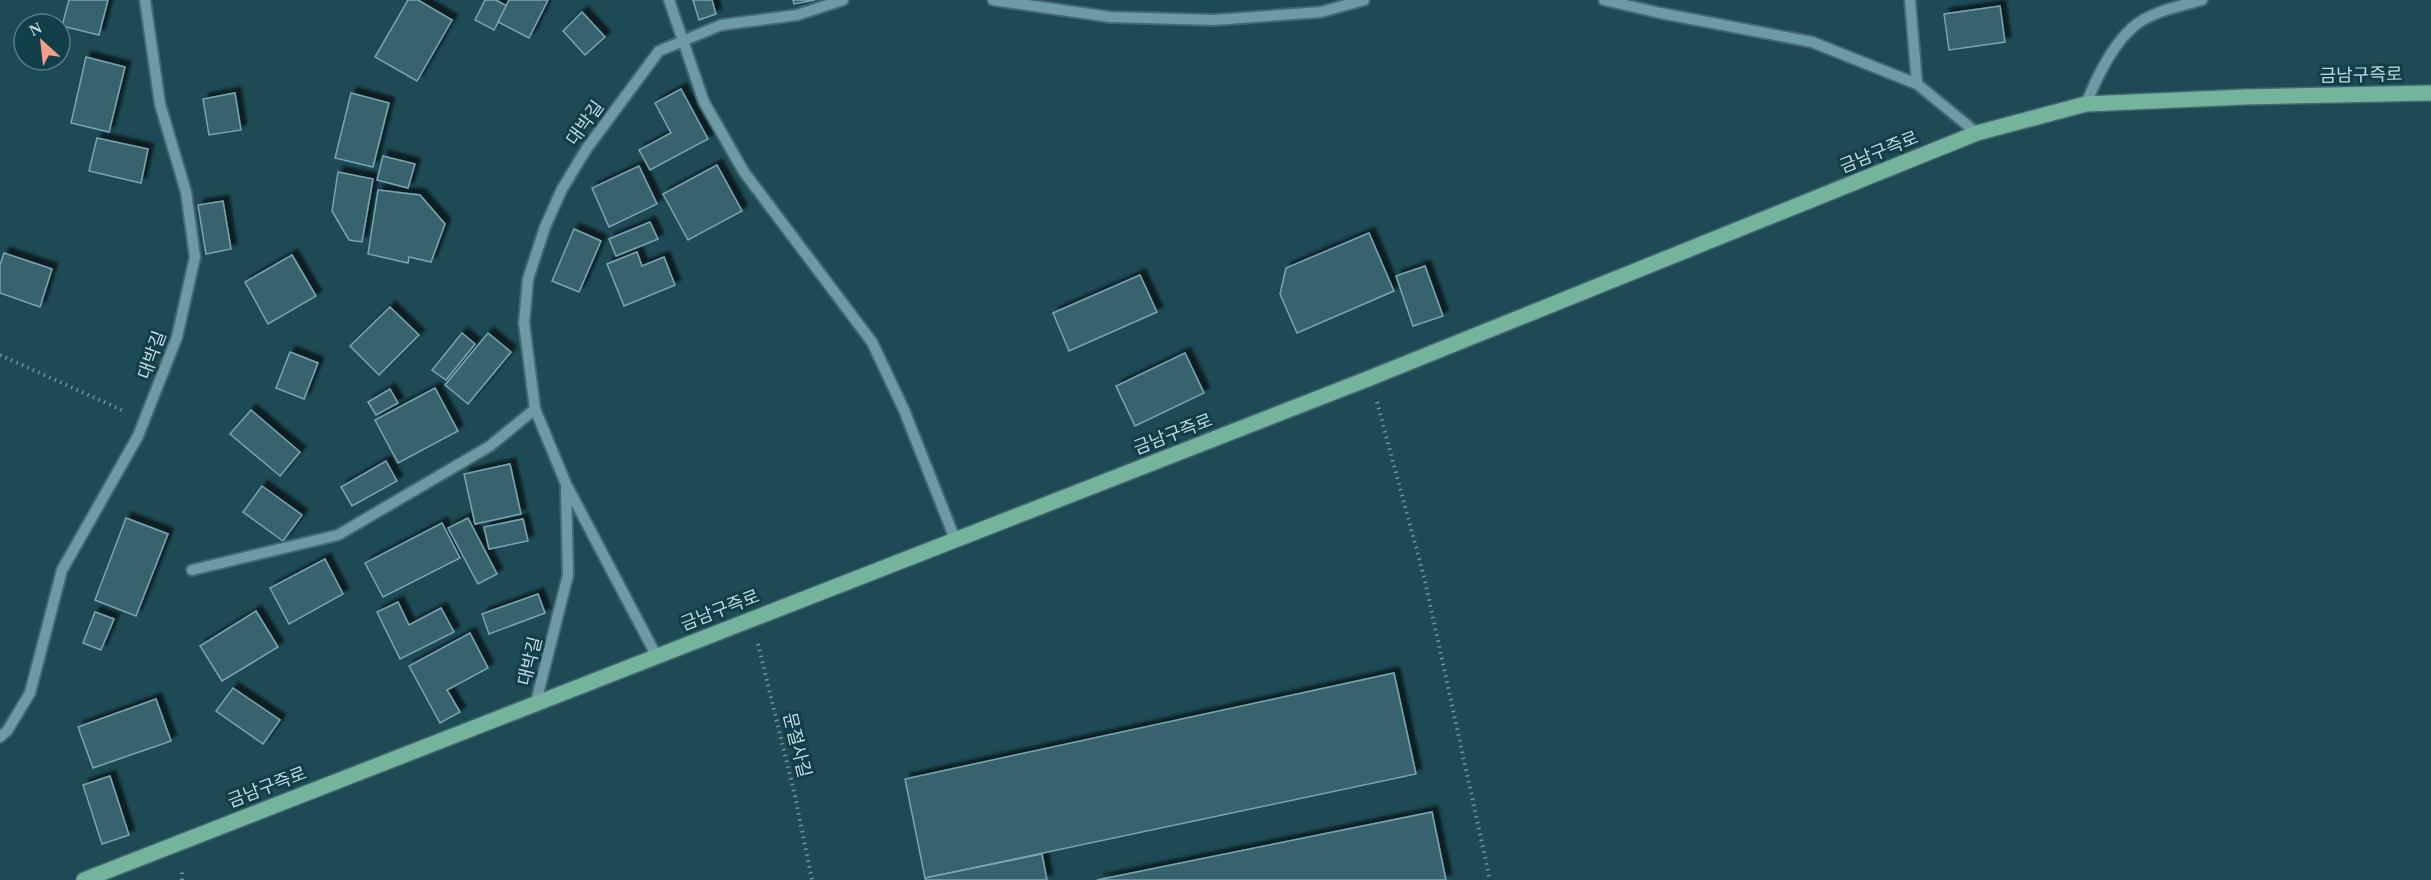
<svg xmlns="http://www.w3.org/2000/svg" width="2431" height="880" font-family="'Times New Roman','Noto Sans KR',serif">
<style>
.building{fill:#38636e;stroke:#78a5b1;stroke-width:1.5;filter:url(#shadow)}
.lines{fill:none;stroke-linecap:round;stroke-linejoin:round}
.minor-casing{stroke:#426871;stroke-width:14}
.major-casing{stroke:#426871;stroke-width:18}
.path{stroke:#70929a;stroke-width:4;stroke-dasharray:1.5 4.5;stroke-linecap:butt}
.minor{stroke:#6d9aa5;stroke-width:10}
.major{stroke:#74b49c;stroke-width:15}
.labels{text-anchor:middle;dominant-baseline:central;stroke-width:6;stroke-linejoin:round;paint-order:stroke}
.street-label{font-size:18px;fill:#c2d8de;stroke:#113f49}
</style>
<defs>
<filter id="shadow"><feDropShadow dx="5.5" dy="-5.5" stdDeviation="1.5" flood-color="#0009"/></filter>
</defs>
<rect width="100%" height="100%" fill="#1d4a54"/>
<!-- building -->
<g class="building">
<path d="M 69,0 L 108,0 L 99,35 L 62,26 Z"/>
<path d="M 408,0 L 418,0 L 452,20 L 417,81 L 375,57 Z"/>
<path d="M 485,0 L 496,0 L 507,6 L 494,30 L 475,20 Z"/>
<path d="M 509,0 L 548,0 L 529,38 L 498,22 Z"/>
<path d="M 693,0 L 712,0 L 716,14 L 699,20 Z"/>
<path d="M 793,0 L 815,0 L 794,4 Z"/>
<path d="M 2000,6 L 2005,42 L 1949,50 L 1944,14 Z"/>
<path d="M 582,12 L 605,37 L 585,55 L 563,31 Z"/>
<path d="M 86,57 L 125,67 L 109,132 L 71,123 Z"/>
<path d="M 681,89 L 708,139 L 650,170 L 639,150 L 671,133 L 655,103 Z"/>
<path d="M 235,93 L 241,130 L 209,135 L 203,99 Z"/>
<path d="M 351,93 L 389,103 L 373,167 L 335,158 Z"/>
<path d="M 97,138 L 148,149 L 141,183 L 89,171 Z"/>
<path d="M 383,156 L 415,164 L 408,188 L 377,180 Z"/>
<path d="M 717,165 L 742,211 L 688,240 L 663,194 Z"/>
<path d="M 639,166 L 657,204 L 609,227 L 592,188 Z"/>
<path d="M 338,172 L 373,179 L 362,242 L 349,240 L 332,211 Z"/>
<path d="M 378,190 L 420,195 L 445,224 L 431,262 L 409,257 L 408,263 L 368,254 Z"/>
<path d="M 223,201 L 231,249 L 206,254 L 198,205 Z"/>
<path d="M 650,222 L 658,239 L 616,256 L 609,239 Z"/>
<path d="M 574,229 L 601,241 L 579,292 L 552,281 Z"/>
<path d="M 1369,233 L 1394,291 L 1297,333 L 1280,294 L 1286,268 Z"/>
<path d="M 637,252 L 642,266 L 664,257 L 675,285 L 624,306 L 607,264 Z"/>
<path d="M 4,253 L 52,269 L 40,307 L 0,293 L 0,265 Z"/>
<path d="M 292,255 L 316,296 L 268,324 L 245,282 Z"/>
<path d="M 1425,266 L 1443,316 L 1413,326 L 1396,276 Z"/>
<path d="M 1140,275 L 1157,312 L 1069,351 L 1053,313 Z"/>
<path d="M 390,307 L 419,335 L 379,375 L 350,346 Z"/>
<path d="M 462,333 L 475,344 L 446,380 L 432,370 Z"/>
<path d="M 488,333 L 511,352 L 468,404 L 445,385 Z"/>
<path d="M 290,352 L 318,363 L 304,399 L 276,388 Z"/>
<path d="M 1185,353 L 1204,393 L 1135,426 L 1116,386 Z"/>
<path d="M 435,388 L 458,431 L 398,463 L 375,420 Z"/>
<path d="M 390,389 L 398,403 L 376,415 L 368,402 Z"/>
<path d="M 251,410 L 300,452 L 280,476 L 230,434 Z"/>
<path d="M 386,461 L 397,481 L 352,506 L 341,487 Z"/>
<path d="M 510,464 L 521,514 L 475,524 L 464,474 Z"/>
<path d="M 262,486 L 302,515 L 283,541 L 243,512 Z"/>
<path d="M 126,518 L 168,534 L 136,616 L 95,600 Z"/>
<path d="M 468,518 L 497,574 L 478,584 L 448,528 Z"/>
<path d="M 523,519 L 528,541 L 489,549 L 484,527 Z"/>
<path d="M 442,523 L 460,558 L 383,597 L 365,563 Z"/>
<path d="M 325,559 L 343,594 L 289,624 L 270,588 Z"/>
<path d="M 538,594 L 545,613 L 489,634 L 482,614 Z"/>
<path d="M 398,602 L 409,625 L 441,608 L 454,632 L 400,659 L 377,612 Z"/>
<path d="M 256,611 L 278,647 L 222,681 L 200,646 Z"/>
<path d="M 95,612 L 114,619 L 101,650 L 83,643 Z"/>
<path d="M 470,633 L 488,668 L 447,690 L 460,712 L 440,723 L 409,666 Z"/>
<path d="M 1394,673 L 1416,774 L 925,878 L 905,779 Z"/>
<path d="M 233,688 L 280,720 L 263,744 L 216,711 Z"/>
<path d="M 156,699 L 171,741 L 93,768 L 78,727 Z"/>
<path d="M 110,776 L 129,835 L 102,844 L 83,785 Z"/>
<path d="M 1432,812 L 1446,880 L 1097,880 Z"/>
<path d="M 1042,854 L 1047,880 L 926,880 L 925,878 Z"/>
</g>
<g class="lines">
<!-- minor casing -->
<g class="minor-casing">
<g id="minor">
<path d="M 669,0 L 704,102 L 744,172 L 872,342 L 904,410 L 955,539"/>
<path d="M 993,0 L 1110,17 L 1214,20 L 1321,12 L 1364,0"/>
<path d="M 1604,0 L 1660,13 L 1812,42 L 1917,84 L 1977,133"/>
<path d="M 1910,0 L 1917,84"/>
<path d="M 2086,104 C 2096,79 2112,46 2132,28 C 2149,12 2180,6 2202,0"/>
<path d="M 192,570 L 338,535 L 490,446 L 535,409"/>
<path d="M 656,655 L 566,484 L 535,409 L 524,323 L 528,279 L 545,227 L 562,189 L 587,148 L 659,51 L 721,25 L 797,15 L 843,0"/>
<path d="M 536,702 L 568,575 L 566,487"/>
<path d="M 0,737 L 7,731 L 30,693 L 62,570 L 138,436 L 177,337 L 195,257 L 186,192 L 160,104 L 145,0"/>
</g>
</g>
<!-- major casing -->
<g class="major-casing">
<path id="major" d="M 84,880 L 1370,378 L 1977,133 L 2086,104 L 2245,97 L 2431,93"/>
</g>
<!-- path -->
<g class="path">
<path d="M 0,355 L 124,411"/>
<path d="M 1377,402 L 1425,581 L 1490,880"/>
<path d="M 758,644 L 795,796 L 812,880"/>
<path d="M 182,880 L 182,869"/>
</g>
<!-- minor -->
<use href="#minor" class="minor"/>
<!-- major -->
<use href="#major" class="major"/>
</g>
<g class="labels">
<!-- street labels -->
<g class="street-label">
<text transform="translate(2361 75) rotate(-1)">금남구즉로</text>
<text transform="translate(585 123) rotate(-54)">대박길</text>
<text transform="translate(1879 152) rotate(-22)">금남구즉로</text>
<text transform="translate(152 355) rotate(-70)">대박길</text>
<text transform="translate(1173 434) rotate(-21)">금남구즉로</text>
<text transform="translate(720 610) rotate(-21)">금남구즉로</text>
<text transform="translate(530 661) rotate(-76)">대박길</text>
<text transform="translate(797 745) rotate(76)">문절사길</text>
<text transform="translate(267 787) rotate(-21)">금남구즉로</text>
</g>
</g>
<!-- north arrow -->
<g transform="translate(42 42) rotate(333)"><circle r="28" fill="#113f49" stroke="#587c85" stroke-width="1.5"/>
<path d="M0-4.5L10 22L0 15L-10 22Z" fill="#f49e87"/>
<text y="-9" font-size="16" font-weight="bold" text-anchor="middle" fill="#c2d8de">N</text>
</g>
</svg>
